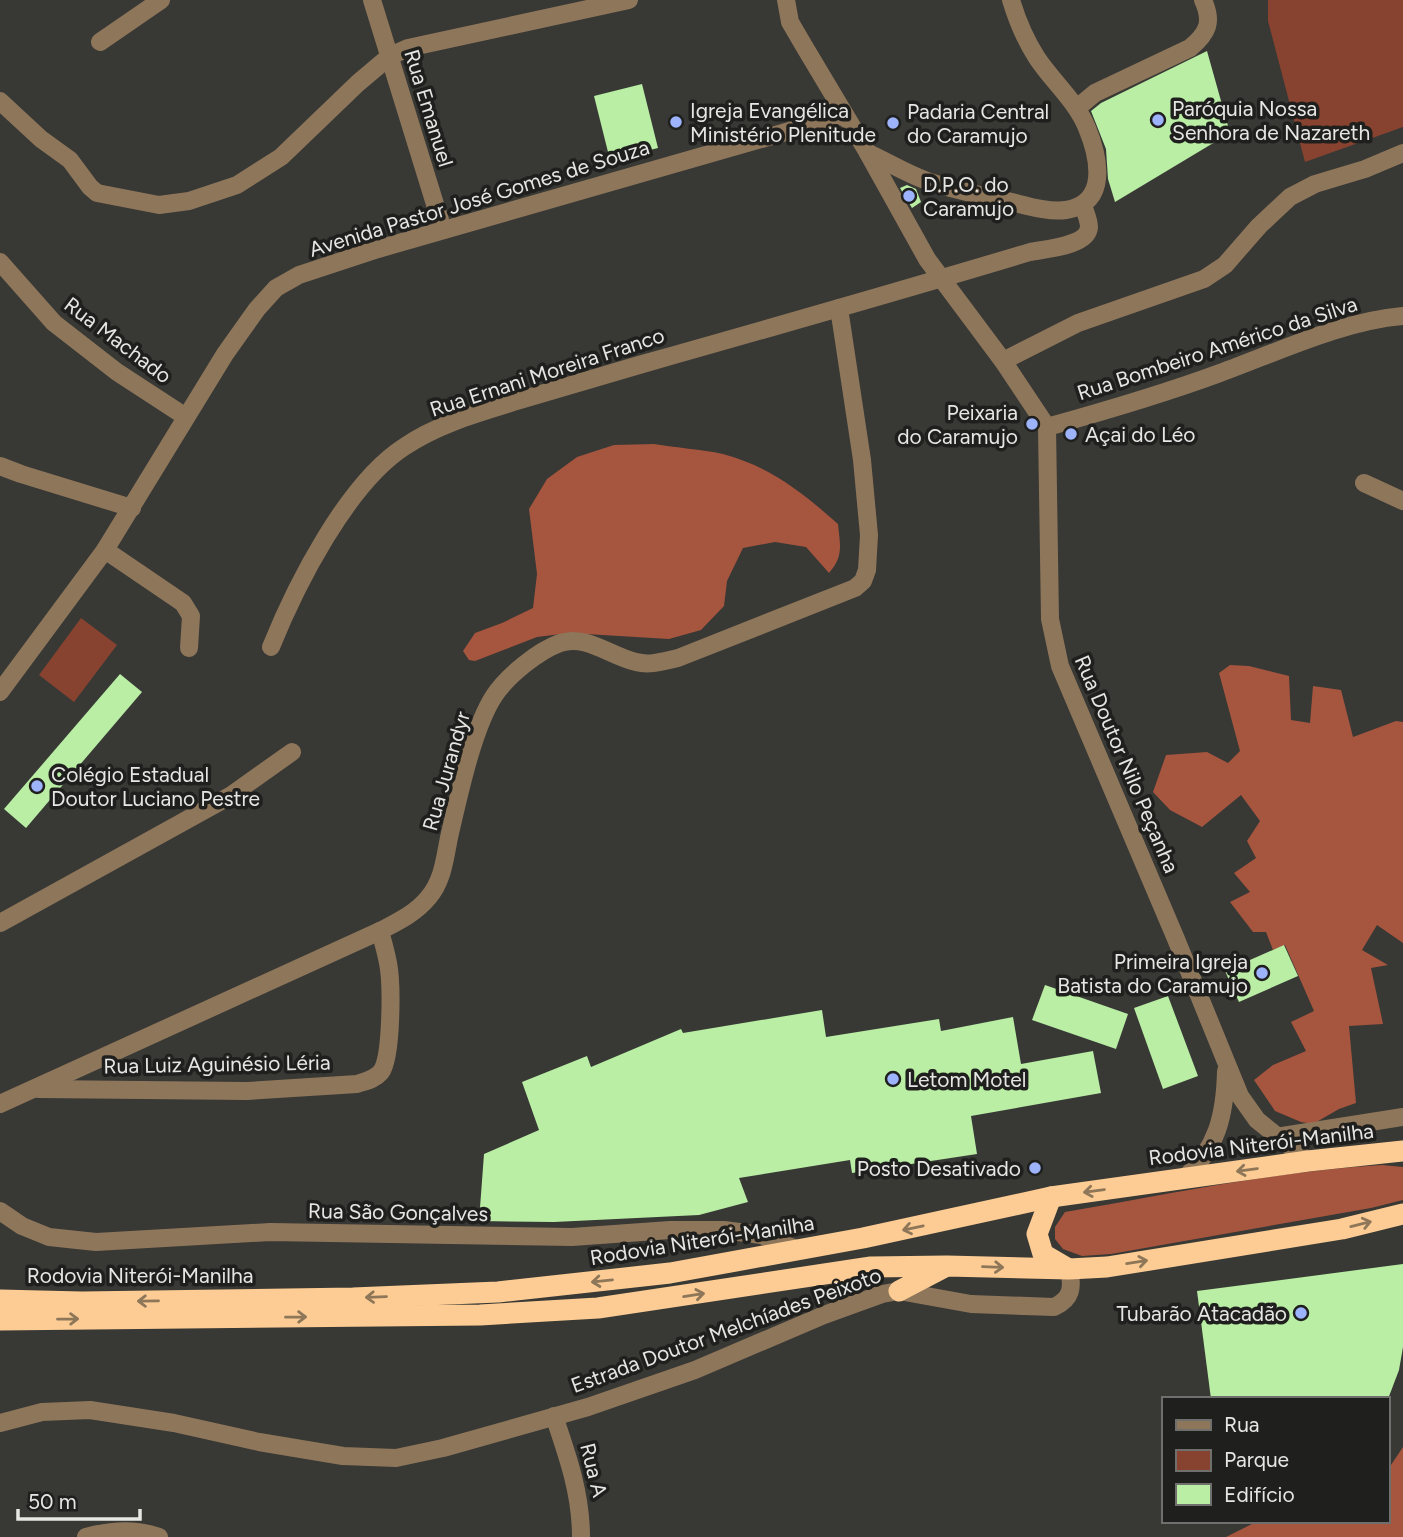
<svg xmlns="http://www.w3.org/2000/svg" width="1403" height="1537" font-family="Figtree,sans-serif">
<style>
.green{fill:#87432f}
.forest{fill:#a6553e}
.building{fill:#b9eea4}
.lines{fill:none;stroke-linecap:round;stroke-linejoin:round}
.minor{stroke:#8e765a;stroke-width:18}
.highway{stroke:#fccc94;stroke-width:21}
.oneway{stroke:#8e7659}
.poi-dot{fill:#9db4fd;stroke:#1f1f1e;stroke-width:2.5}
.labels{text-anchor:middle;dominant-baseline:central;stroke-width:7;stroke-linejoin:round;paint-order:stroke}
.street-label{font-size:21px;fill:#e6e6e4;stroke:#1f1f1e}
.poi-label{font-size:21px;fill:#e6e6e4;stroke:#1f1f1e;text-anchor:start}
</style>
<rect width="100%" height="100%" fill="#383835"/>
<!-- green -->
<g class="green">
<path d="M 1268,0 L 1403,0 L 1403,127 L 1305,162 L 1268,21 Z"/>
<path d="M 81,618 L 117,645 L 74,702 L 39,675 Z"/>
</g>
<!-- forest -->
<g class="forest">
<path d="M 654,444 C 676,448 701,449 723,454 C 769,466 803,493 838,524 C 840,545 844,556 829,573 L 806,547 L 775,542 L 743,548 L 727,581 L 724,606 L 701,630 L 669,639 L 569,633 L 537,637 L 475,661 L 469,660 L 463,651 L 475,633 L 502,623 L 533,608 L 537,574 L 529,509 L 547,479 L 577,457 L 614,445 Z"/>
<path d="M 1230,665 L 1249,666 L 1289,676 L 1291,720 L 1310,723 L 1313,686 L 1341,690 L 1353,737 L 1396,721 L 1403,722 L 1403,943 L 1377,925 L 1362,950 L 1388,965 L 1371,968 L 1383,1024 L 1349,1026 L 1356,1103 L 1339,1109 L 1313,1124 L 1301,1122 L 1275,1111 L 1254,1080 L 1273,1065 L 1306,1051 L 1291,1022 L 1314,1011 L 1285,945 L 1273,950 L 1266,932 L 1253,932 L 1230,902 L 1250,892 L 1234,873 L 1256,858 L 1247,841 L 1260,821 L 1241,795 L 1202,827 L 1170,810 L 1153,792 L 1166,755 L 1207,752 L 1228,763 L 1240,751 L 1219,673 Z"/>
<path d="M 1382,1165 L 1403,1167 L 1403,1200 L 1371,1208 L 1111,1254 L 1082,1256 L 1063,1249 L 1055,1239 L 1055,1227 L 1065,1212 C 1170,1194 1276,1171 1382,1165 Z"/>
<path d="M 1403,1447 L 1403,1537 L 1226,1537 L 1258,1521 L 1387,1521 L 1387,1471 Z"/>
</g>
<!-- building -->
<g class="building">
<path d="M 1207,51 L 1230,133 L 1115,202 L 1108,179 L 1106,149 L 1091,111 L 1101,103 Z"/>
<path d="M 642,84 L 658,148 L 610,160 L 594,96 Z"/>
<path d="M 907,185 L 916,189 L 921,202 L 912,208 L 900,188 Z"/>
<path d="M 120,674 L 142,692 L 26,828 L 4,809 Z"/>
<path d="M 1284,945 L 1298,976 L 1239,1002 L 1225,971 Z"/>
<path d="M 1045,985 L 1128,1014 L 1116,1049 L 1032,1020 Z"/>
<path d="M 1168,996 L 1198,1076 L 1163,1089 L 1134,1008 Z"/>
<path d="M 822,1010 L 826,1037 L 939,1019 L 941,1031 L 1013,1017 L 1021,1064 L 1093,1051 L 1101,1093 L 971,1116 L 977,1154 L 852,1173 L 850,1160 L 739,1178 L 748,1202 L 699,1215 L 554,1222 L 479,1221 L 484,1154 L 539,1130 L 522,1082 L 587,1056 L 591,1067 L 681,1029 L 683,1033 Z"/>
<path d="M 1403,1264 L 1403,1347 L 1399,1370 L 1388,1399 L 1211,1399 L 1197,1291 Z"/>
</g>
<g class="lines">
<!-- minor -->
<g class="minor">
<path d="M 372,0 L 443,230"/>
<path d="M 786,0 L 790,22 L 804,46 L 868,153 L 927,259 L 1003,361 L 1047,427 L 1050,619 L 1060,666 L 1176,939 L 1240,1096 L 1257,1120 L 1308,1161"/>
<path d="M 100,42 L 161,0"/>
<path d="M 0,101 L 41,139 L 70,160 L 90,187 L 97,193 L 159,205 L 189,201 L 237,185 L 281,157 L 358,83 L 390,56 L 408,48 L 629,0"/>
<path d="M 1077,108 L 1095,93 L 1190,48 C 1208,33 1213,22 1203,0"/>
<path d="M 868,153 C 888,162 909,175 930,182 C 954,190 979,195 1003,200 C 1022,204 1047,213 1066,210 C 1109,204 1099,157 1087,128 C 1076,101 1053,82 1037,58 C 1026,41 1017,20 1011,0"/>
<path d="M 0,262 L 54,323 L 117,372 L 186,417"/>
<path d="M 1003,361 L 1078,323 L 1204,279 L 1225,265 L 1259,226 L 1290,197 L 1315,184 L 1365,169 L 1403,153"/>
<path d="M 1047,427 C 1105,411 1163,394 1220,373 C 1278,352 1342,321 1403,316"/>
<path d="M 0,466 L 21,474 L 132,508"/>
<path d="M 1364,483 L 1403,501"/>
<path d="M 105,550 L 183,603 L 191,616 L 189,648"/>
<path d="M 271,647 C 296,585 347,484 404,447 C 438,424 478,413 517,401 C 557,389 598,377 639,365 C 770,328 900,291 1030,252 C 1045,249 1088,246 1089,227 C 1089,220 1085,212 1083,205"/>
<path d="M 0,692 L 105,550 L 225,354 L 257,309 L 276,288 L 299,275 L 378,249 L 845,115"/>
<path d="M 0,923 L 230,796 L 292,752"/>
<path d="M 38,1089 L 247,1091 L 357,1084 C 366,1081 374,1080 381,1072 C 392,1057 392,983 388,963 C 386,952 383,942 380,931"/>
<path d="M 0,1104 L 380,931 C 397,922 416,913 428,898 C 444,880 445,855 450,833 C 459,795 473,728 494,696 C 507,676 538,651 560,643 C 586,634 610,656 636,662 C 650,666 664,661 678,658 L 855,588 L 863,581 L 867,570 L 869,535 L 862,460 L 839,308"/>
<path d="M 1276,1137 L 1403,1117"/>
<path d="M 1185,1178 C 1217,1147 1225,1116 1226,1071"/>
<path d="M 0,1211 L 22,1226 L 49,1237 L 96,1242 L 270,1232 L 572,1237 L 670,1230 L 724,1230 L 761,1235 L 799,1250"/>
<path d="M 554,1416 C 568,1457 581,1494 581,1537"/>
<path d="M 0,1423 L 42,1412 L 90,1410 L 174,1423 L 259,1442 L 343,1456 L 396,1458 L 443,1448 L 588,1407 L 695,1370 L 824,1315 L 882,1294 L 899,1291 L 971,1304 L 1054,1307 C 1072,1299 1073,1287 1069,1269"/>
<path d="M 86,1537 C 111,1530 135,1528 159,1537"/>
</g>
<!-- highway -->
<g class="highway">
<path d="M 1051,1197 L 1037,1234 L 1043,1254 L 1067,1268"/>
<path d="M 899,1291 L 943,1268"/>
<path d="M 0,1300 L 82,1302 L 353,1298 L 498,1292 L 670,1273 L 863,1238 L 1051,1197 L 1308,1161 L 1403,1151"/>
<path d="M 0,1320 L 480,1315 L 598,1308 L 871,1267 L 947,1266 L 1069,1269 L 1107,1267 L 1342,1229 L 1403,1214"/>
</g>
</g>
<!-- one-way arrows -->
<defs><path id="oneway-shaft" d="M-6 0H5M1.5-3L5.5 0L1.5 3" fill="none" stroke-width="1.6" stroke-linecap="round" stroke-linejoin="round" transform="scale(1.75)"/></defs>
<g class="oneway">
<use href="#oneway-shaft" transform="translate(1247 1170) rotate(172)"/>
<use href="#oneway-shaft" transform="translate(1094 1191) rotate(172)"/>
<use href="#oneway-shaft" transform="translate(1361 1224) rotate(-14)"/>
<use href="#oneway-shaft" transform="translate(913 1228) rotate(168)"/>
<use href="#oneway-shaft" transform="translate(1137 1262) rotate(-9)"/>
<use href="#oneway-shaft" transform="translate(993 1267) rotate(2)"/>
<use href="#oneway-shaft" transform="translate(602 1281) rotate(174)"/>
<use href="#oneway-shaft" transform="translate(694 1295) rotate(-9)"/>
<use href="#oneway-shaft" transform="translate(376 1297) rotate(178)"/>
<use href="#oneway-shaft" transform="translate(148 1301) rotate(179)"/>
<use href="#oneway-shaft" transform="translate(296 1317) rotate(-1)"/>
<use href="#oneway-shaft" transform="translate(68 1319) rotate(-1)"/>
</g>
<!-- markers -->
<g class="poi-dot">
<circle cx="1158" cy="120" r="7"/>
<circle cx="676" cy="122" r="7"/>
<circle cx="893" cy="123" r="7"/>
<circle cx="909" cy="196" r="7"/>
<circle cx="1032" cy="424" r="7"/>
<circle cx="1071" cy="434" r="7"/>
<circle cx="37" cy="786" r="7"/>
<circle cx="1262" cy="973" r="7"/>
<circle cx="893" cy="1079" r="7"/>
<circle cx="1035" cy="1168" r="7"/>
<circle cx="1301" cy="1313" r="7"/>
</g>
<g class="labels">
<!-- street labels -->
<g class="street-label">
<text transform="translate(429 108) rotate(73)">Rua Emanuel</text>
<text transform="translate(479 198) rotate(-17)">Avenida Pastor José Gomes de Souza</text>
<text transform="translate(118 340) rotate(37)">Rua Machado</text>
<text transform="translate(1217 348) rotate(-18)">Rua Bombeiro Américo da Silva</text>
<text transform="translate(547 372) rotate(-18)">Rua Ernani Moreira Franco</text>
<text transform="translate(1127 764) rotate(67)">Rua Doutor Nilo Peçanha</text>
<text transform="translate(446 771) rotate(-74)">Rua Jurandyr</text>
<text transform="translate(217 1064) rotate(-1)">Rua Luiz Aguinésio Léria</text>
<text transform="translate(1261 1144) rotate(-7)">Rodovia Niterói-Manilha</text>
<text transform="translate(398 1212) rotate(1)">Rua São Gonçalves</text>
<text transform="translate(702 1240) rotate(-9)">Rodovia Niterói-Manilha</text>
<text x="140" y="1275">Rodovia Niterói-Manilha</text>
<text transform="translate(726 1330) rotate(-20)">Estrada Doutor Melchíades Peixoto</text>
<text transform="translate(594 1470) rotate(76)">Rua A</text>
</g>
<!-- poi labels -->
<g class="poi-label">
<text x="1172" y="108">Paróquia Nossa<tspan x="1172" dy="24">Senhora de Nazareth</tspan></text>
<text x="690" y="110">Igreja Evangélica<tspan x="690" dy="24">Ministério Plenitude</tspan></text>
<text x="907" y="111">Padaria Central<tspan x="907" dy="24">do Caramujo</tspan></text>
<text x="923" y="184">D.P.O. do<tspan x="923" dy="24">Caramujo</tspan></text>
<text x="1018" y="412" text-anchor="end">Peixaria<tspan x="1018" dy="24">do Caramujo</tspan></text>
<text x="1085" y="434">Açai do Léo</text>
<text x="51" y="774">Colégio Estadual<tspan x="51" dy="24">Doutor Luciano Pestre</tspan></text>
<text x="1248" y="961" text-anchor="end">Primeira Igreja<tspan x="1248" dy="24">Batista do Caramujo</tspan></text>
<text x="907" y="1079">Letom Motel</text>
<text x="1021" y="1168" text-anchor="end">Posto Desativado</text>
<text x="1287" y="1313" text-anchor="end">Tubarão Atacadão</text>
</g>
</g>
<!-- legend -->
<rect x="1162" y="1397" width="228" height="126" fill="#1f1f1e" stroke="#6f6f6d" stroke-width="2"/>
<rect x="1176" y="1420" width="35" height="10" fill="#8e765a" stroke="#6f6f6d" stroke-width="2"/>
<text x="1224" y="1432" font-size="21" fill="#e6e6e4">Rua</text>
<rect x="1176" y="1450" width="35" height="21" fill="#87432f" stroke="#6f6f6d" stroke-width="2"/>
<text x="1224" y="1467" font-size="21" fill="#e6e6e4">Parque</text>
<rect x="1176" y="1484" width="35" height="21" fill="#b9eea4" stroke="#6f6f6d" stroke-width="2"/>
<text x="1224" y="1502" font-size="21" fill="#e6e6e4">Edifício</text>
<!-- scale -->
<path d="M18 1509v10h122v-10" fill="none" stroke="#e6e6e4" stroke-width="3.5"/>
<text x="28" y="1509" font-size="21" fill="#e6e6e4" stroke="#1f1f1e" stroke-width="5" paint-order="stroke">50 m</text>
</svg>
